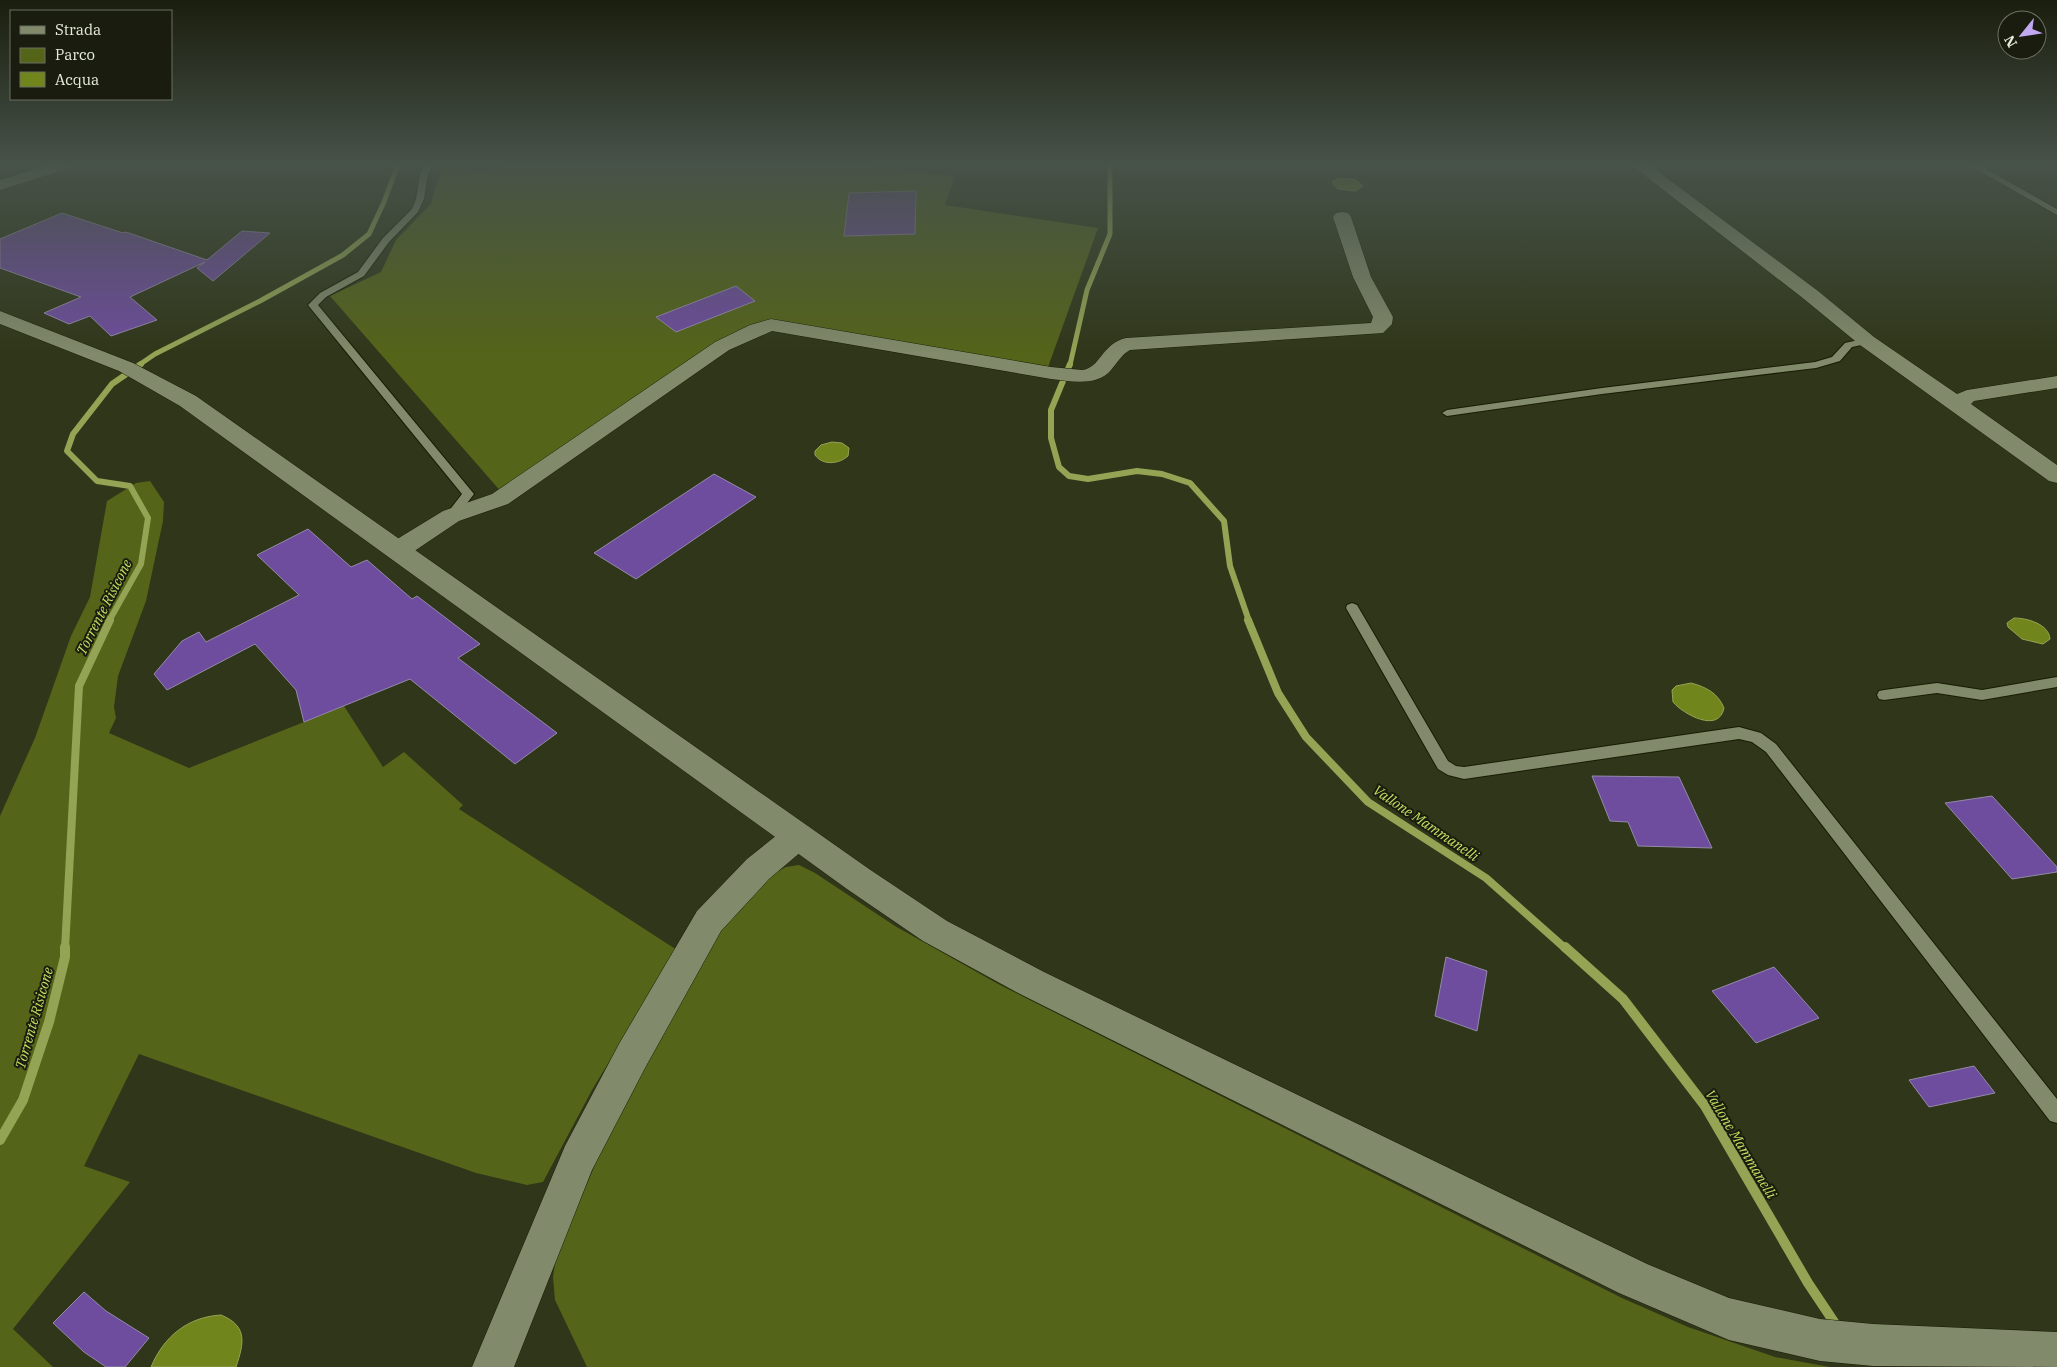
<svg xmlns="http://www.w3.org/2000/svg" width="2057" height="1367" font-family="'IBM Plex Serif',serif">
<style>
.green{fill:#546419}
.water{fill:#70851b;stroke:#93a454}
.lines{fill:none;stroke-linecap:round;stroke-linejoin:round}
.stream-far3{stroke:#93a454;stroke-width:5}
.stream-far2{stroke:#93a454;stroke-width:6}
.stream-far1{stroke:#93a454;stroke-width:8}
.stream{stroke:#93a454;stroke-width:10}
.building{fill:#6e4d9e;stroke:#948aa9}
.lane-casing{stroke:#171d02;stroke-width:2}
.street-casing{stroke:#171d02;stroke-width:1}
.secondary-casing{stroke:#171d02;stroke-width:1}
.lane{fill:#818a6a;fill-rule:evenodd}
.street{fill:#818a6a;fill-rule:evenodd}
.secondary{fill:#818a6a;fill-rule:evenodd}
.labels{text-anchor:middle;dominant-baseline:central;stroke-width:4;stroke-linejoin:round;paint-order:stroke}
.water-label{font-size:14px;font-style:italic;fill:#c3e160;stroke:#191c0f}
</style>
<rect width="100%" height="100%" fill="#2f3619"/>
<!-- green -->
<g class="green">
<path d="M 442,164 L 484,173 L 508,164 L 851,164 L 955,176 L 945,205 L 1098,228 L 1047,370 L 767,321 L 503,494 L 330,296 L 381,272 L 396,240 L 431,204 Z"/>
<path d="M 150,481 L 164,502 L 163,521 L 146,601 L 118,676 L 114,707 L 116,718 L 109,733 L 189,768 L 344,706 L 383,767 L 404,752 L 463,805 L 459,809 L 677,950 L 592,1090 L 543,1182 L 527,1185 L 476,1173 L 139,1054 L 84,1166 L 130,1182 L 13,1329 L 53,1367 L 0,1367 L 0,816 L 35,738 L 71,636 L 90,597 L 107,501 L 136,483 Z"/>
<path d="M 799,865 L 815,873 L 895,926 L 1000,985 L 1622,1298 L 1688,1327 L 1775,1357 L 1830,1367 L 587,1367 L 555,1300 L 553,1277 L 556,1257 L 622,1101 L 715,935 L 742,909 L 769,876 L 786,867 Z"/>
</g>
<!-- water -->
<g class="water">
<path d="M 1339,178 L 1356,180 L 1363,186 L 1355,191 L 1338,189 L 1332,182 Z"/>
<path d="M 832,442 L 842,443 L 849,448 L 848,456 C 839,464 823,466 815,455 L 815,451 L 821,445 Z"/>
<path d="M 2014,618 C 2027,618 2049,624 2050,639 L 2043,644 L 2022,639 L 2008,627 L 2007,623 Z"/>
<path d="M 1691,683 C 1706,687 1718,693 1724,708 C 1719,734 1683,714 1673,702 L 1672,690 L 1676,686 Z"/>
<path d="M 221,1315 C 248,1326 244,1343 236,1367 L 151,1367 C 164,1336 188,1317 221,1315 Z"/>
</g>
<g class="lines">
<!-- stream-far3 -->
<g class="stream-far3">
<path d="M 139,365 L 155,354 L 260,301 L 343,255 L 369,234 L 384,202 L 398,164"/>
<path d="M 1070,365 L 1087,290 L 1110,234 L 1110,164"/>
</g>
<!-- stream-far2 -->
<g class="stream-far2">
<path d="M 1070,364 L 1051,410 L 1051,438 L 1059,467 L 1069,476 L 1088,479 L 1137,471 L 1162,474 L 1190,483 L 1224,521 L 1230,566 L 1249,621"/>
<path d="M 109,621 L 141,564 L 148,518 L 130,486 L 97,481 L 67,451 L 73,434 L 112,384 L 141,364"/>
</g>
<!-- stream-far1 -->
<g class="stream-far1">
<path d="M 1248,620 L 1278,693 L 1306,737 L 1368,802 L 1486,878 L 1566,949"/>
<path d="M 65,949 L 79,686 L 110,620"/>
</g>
<!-- stream -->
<g class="stream">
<path d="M 1565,947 L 1623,999 L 1705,1106 L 1808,1283 L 1838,1328"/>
<path d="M 0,1140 L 23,1100 L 49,1022 L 65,957 L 65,947"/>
</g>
</g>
<!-- building -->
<g class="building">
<path d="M 916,191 L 915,234 L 844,236 L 849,193 Z"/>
<path d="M 62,213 L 123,233 L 126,232 L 207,260 L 242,231 L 270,233 L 213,281 L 197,268 L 205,262 L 130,297 L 157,320 L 111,336 L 90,316 L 69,324 L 44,313 L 81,297 L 0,268 L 0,239 Z"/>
<path d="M 736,286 L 755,301 L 676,332 L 656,317 Z"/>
<path d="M 714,474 L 756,497 L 636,579 L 594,553 Z"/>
<path d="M 308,529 L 351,567 L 367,560 L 412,599 L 417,596 L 480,644 L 458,658 L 557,733 L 515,764 L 410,679 L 304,722 L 296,690 L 255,644 L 167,690 L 154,674 L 182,641 L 199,632 L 206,642 L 299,595 L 257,555 Z"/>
<path d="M 1592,776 L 1679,777 L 1712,848 L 1638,846 L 1628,822 L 1610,821 Z"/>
<path d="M 1992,796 L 2057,867 L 2057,872 L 2012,879 L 1945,803 Z"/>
<path d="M 1446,957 L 1487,971 L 1477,1031 L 1435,1016 Z"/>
<path d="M 1774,967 L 1819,1018 L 1756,1043 L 1712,991 Z"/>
<path d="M 1974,1066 L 1995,1093 L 1929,1107 L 1909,1080 Z"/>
<path d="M 84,1292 L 106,1311 L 149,1338 L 125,1367 L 106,1367 L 84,1352 L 53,1323 Z"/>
</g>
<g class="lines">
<!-- lane casing -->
<g class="lane-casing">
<g id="lane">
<path d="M 426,164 L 434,164 L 428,174 L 424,199 L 418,212 L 389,242 L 364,276 L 326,297 L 318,305 L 474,494 L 455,519 L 451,520 L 445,516 L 462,494 L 308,305 L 320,293 L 358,272 L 383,238 L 412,209 L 416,199 L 420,174 Z"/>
<path d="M 1967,164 L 1977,164 L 2057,209 L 2057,215 Z"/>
<path d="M 1867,338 L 1872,341 L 1871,343 L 1852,347 L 1840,361 L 1816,368 L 1602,394 L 1447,416 L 1442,413 L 1447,410 L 1602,388 L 1815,362 L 1832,357 L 1845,343 Z"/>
<path d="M 1352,603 L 1357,605 L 1448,761 L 1456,766 L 1464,767 L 1739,727 L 1761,733 L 1776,744 L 2057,1099 L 2057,1123 L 2050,1121 L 1766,752 L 1752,742 L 1739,739 L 1464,779 L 1448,775 L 1438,769 L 1346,608 L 1347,605 Z"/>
<path d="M 2057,677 L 2057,687 L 1982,700 L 1937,693 L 1884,700 L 1879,699 L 1877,695 L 1879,691 L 1884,690 L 1937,683 L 1982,690 Z"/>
</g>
</g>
<!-- street casing -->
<g class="street-casing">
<g id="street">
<path d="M 50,164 L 75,164 L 73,167 L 0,190 L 0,180 Z"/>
<path d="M 1630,164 L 1648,164 L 1818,291 L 1874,337 L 1957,394 L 1967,390 L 2057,376 L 2057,388 L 1974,401 L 1971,404 L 2057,465 L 2057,483 L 2049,481 L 1860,345 L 1804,299 Z"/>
<path d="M 1342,212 L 1348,213 L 1351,217 L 1371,277 L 1393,317 L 1392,324 L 1383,333 L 1130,350 C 1121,355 1118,362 1111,370 C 1097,387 1070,381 1051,379 L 772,331 L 729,350 L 508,504 L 459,521 L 407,556 L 398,558 L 389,556 L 386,550 L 389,544 L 443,511 L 492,494 L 715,342 L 750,325 L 771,319 L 1051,367 L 1082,370 C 1101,368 1101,344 1126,338 L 1371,323 L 1373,317 L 1353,277 L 1333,217 L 1336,213 Z"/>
<path d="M 798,823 L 809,827 L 813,836 L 809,845 L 769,879 L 721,931 L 645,1068 L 592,1170 L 514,1367 L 472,1367 L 565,1146 L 619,1044 L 697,911 L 747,859 L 787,827 Z"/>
</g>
</g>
<!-- secondary casing -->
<g class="secondary-casing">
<path id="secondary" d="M 0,311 L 133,363 L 196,396 L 869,869 L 947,921 L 1044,972 L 1647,1264 L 1729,1298 L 1820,1319 L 1873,1324 L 2057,1332 L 2057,1367 L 1873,1366 L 1820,1361 L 1729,1340 L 1619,1293 L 1020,994 L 923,941 L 847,889 L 180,406 L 119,371 L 0,324 Z"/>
</g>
<!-- lane -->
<use href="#lane" class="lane"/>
<!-- street -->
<use href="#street" class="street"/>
<!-- secondary -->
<use href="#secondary" class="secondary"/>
</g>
<!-- sky -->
<linearGradient id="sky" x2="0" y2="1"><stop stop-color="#1a1e0e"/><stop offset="0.46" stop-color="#475249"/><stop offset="1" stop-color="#475249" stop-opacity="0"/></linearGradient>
<rect width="2057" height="355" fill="url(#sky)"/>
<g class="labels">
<!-- water labels -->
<g class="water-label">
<text transform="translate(104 607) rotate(-63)">Torrente Risicone</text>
<text transform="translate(1426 823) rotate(34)">Vallone Mammanelli</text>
<text transform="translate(34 1018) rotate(-74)">Torrente Risicone</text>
<text transform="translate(1741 1144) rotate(59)">Vallone Mammanelli</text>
</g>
</g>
<!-- legend -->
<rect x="10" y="10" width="162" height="90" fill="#191c0f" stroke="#6b6f60"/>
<rect x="20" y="26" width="25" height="8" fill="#818a6a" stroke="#6b6f60"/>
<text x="55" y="35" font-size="15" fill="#e6ecda">Strada</text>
<rect x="20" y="48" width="25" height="15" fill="#546419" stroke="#6b6f60"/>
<text x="55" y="60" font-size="15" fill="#e6ecda">Parco</text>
<rect x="20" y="72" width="25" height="15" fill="#70851b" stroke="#6b6f60"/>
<text x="55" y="85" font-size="15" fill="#e6ecda">Acqua</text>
<!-- north arrow -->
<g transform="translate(2022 35) rotate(240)"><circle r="24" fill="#191c0f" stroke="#6b6f60"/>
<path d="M0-4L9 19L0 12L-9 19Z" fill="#c2a8f2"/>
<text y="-8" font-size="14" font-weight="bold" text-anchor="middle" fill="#e6ecda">N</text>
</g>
</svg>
